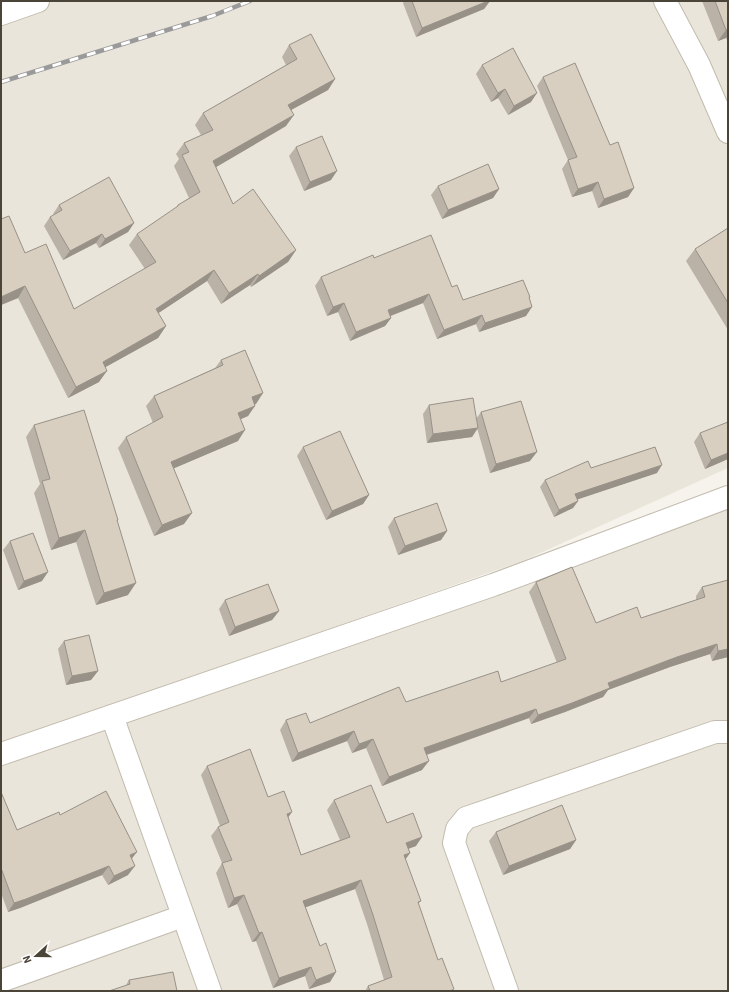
<svg xmlns="http://www.w3.org/2000/svg" width="729" height="992" font-family="'Source Sans 3',sans-serif">
<style>
.residential{fill:#eae5da}
.lines{fill:none;stroke-linecap:round;stroke-linejoin:round}
.minor-casing{stroke:#c2bbae;stroke-width:24}
.tertiary-casing{stroke:#c2bbae;stroke-width:24}
.minor{stroke:#fff;stroke-width:22}
.tertiary{stroke:#fff;stroke-width:22}
.rail-casing{stroke:#9a9a9a;stroke-width:4.5}
.rail{stroke:#fff;stroke-width:3;stroke-dasharray:9;stroke-linecap:butt}
.wall{fill:#bab2a6}
.shaded-wall{fill:#979187}
.building{fill:#d8cfc1;stroke:#979187}
</style>
<rect width="100%" height="100%" fill="#f6f3ec"/>
<!-- residential -->
<g class="residential">
<path d="M 1,1 L 728,1 L 728,468 L 525,560 L 1,744 Z"/>
<path d="M 728,489 L 728,991 L 1,991 L 1,748 Z"/>
</g>
<g class="lines">
<!-- minor casing -->
<g class="minor-casing">
<g id="minor">
<path d="M 665,1 L 699,65 L 728,132"/>
<path d="M 1,14 L 38,1"/>
<path d="M 112,716 L 210,991"/>
<path d="M 1,981 L 183,916"/>
<path d="M 507,991 L 454,843 L 457,829 L 466,818 L 715,732 L 728,732"/>
</g>
</g>
<!-- tertiary casing -->
<g class="tertiary-casing">
<path id="tertiary" d="M 1,754 L 493,585 L 728,497"/>
</g>
<!-- minor -->
<use href="#minor" class="minor"/>
<!-- tertiary -->
<use href="#tertiary" class="tertiary"/>
<!-- rail casing -->
<g class="rail-casing">
<path id="rail" d="M 1,82 L 212,16 L 250,1"/>
</g>
<!-- rail -->
<use href="#rail" class="rail"/>
</g>
<!-- wall -->
<g class="wall">
<path d="M 404,1 L 490,1 L 484,9 L 416,37 L 403,3 Z"/>
<path d="M 702,1 L 728,1 L 728,42 L 726,38 L 718,41 Z"/>
<path d="M 289,45 L 335,79 L 328,90 L 291,110 L 286,126 L 216,167 L 233,204 L 296,250 L 288,262 L 251,287 L 250,285 L 221,304 L 207,281 L 158,313 L 166,326 L 158,338 L 105,367 L 99,382 L 68,398 L 18,298 L 1,305 L 1,219 L 25,253 L 74,309 L 145,269 L 129,245 L 137,234 L 176,208 L 178,205 L 189,198 L 174,166 L 179,159 L 176,154 L 184,143 L 201,135 L 195,125 L 203,113 L 286,65 L 282,57 Z"/>
<path d="M 482,65 L 531,102 L 508,115 L 498,98 L 491,102 L 476,74 Z"/>
<path d="M 543,77 L 610,145 L 634,188 L 628,197 L 598,208 L 592,191 L 572,197 L 562,169 L 568,160 L 537,86 Z"/>
<path d="M 296,147 L 331,180 L 304,191 L 289,156 Z"/>
<path d="M 438,186 L 499,189 L 493,198 L 442,219 L 431,195 Z"/>
<path d="M 59,205 L 134,223 L 128,232 L 99,248 L 96,243 L 63,260 L 44,226 L 50,217 L 54,215 L 53,214 Z"/>
<path d="M 728,228 L 728,330 L 686,261 L 695,249 Z"/>
<path d="M 374,258 L 452,287 L 463,300 L 529,298 L 526,316 L 479,332 L 476,324 L 437,339 L 423,303 L 391,316 L 391,318 L 385,326 L 350,341 L 338,312 L 327,316 L 315,286 L 321,277 Z"/>
<path d="M 221,360 L 263,393 L 255,404 L 248,416 L 240,419 L 238,441 L 174,468 L 184,524 L 154,536 L 118,448 L 126,437 L 153,423 L 146,406 L 154,396 L 215,368 Z"/>
<path d="M 429,405 L 476,419 L 481,412 L 530,461 L 490,473 L 477,428 L 472,437 L 427,443 L 423,414 Z"/>
<path d="M 34,425 L 118,520 L 117,521 L 128,595 L 96,605 L 76,542 L 51,550 L 34,493 L 40,484 L 26,437 Z"/>
<path d="M 700,433 L 728,459 L 705,469 L 694,442 Z"/>
<path d="M 303,447 L 369,495 L 363,504 L 326,520 L 297,456 Z"/>
<path d="M 591,468 L 657,473 L 577,499 L 578,501 L 573,508 L 554,517 L 540,487 L 545,480 Z"/>
<path d="M 394,518 L 447,531 L 441,540 L 398,555 L 388,527 Z"/>
<path d="M 10,541 L 42,581 L 18,590 L 3,550 Z"/>
<path d="M 728,580 L 728,657 L 712,661 L 710,654 L 670,667 L 608,690 L 603,697 L 565,712 L 531,724 L 529,718 L 427,755 L 422,770 L 382,786 L 366,748 L 352,753 L 347,741 L 292,762 L 280,730 L 286,720 L 310,723 L 501,682 L 557,663 L 529,592 L 536,582 L 596,623 L 641,618 L 696,600 L 696,596 L 702,587 Z"/>
<path d="M 225,600 L 279,611 L 272,620 L 229,636 L 219,609 Z"/>
<path d="M 64,641 L 98,671 L 91,680 L 66,685 L 58,649 Z"/>
<path d="M 207,766 L 268,797 L 288,817 L 301,855 L 340,840 L 327,810 L 334,800 L 387,823 L 416,846 L 408,849 L 410,853 L 405,859 L 421,901 L 418,904 L 438,960 L 453,991 L 365,991 L 368,986 L 384,980 L 367,924 L 355,889 L 305,907 L 320,946 L 336,972 L 330,982 L 309,989 L 305,976 L 273,988 L 256,941 L 252,942 L 237,904 L 228,908 L 216,873 L 222,863 L 211,836 L 218,827 L 220,826 L 201,775 Z"/>
<path d="M 1,792 L 17,830 L 60,815 L 132,859 L 128,875 L 108,885 L 102,875 L 20,908 L 8,912 L 1,893 Z"/>
<path d="M 496,832 L 576,840 L 570,849 L 503,875 L 489,841 Z"/>
<path d="M 129,980 L 177,991 L 126,985 Z"/>
</g>
<!-- shaded-wall -->
<g class="shaded-wall">
<path d="M 488,1 L 490,1 L 484,9 L 416,37 L 422,28 Z"/>
<path d="M 728,29 L 728,36 L 726,38 L 718,41 L 726,30 Z"/>
<path d="M 335,79 L 328,90 L 280,116 L 288,105 Z"/>
<path d="M 505,89 L 498,98 L 491,102 L 498,93 Z"/>
<path d="M 537,93 L 531,102 L 508,115 L 514,106 Z"/>
<path d="M 294,115 L 286,126 L 206,173 L 213,161 Z"/>
<path d="M 337,171 L 331,180 L 304,191 L 310,182 Z"/>
<path d="M 598,182 L 592,191 L 572,197 L 578,189 Z"/>
<path d="M 634,188 L 628,197 L 598,208 L 604,199 Z"/>
<path d="M 499,189 L 493,198 L 442,219 L 448,210 Z"/>
<path d="M 134,223 L 128,232 L 99,248 L 105,239 Z"/>
<path d="M 102,234 L 96,243 L 63,260 L 70,251 Z"/>
<path d="M 296,250 L 288,262 L 251,287 L 259,276 Z"/>
<path d="M 214,270 L 207,281 L 148,320 L 156,309 Z"/>
<path d="M 258,274 L 250,285 L 221,304 L 229,293 Z"/>
<path d="M 25,286 L 18,298 L 1,305 L 1,297 Z"/>
<path d="M 429,294 L 423,303 L 382,319 L 388,310 Z"/>
<path d="M 344,303 L 338,312 L 327,316 L 333,307 Z"/>
<path d="M 532,307 L 526,316 L 479,332 L 485,323 Z"/>
<path d="M 482,315 L 476,324 L 437,339 L 444,330 Z"/>
<path d="M 391,318 L 385,326 L 350,341 L 356,332 Z"/>
<path d="M 166,326 L 158,338 L 95,373 L 103,362 Z"/>
<path d="M 107,371 L 99,382 L 68,398 L 76,387 Z"/>
<path d="M 263,393 L 256,404 L 244,408 L 252,397 Z"/>
<path d="M 255,406 L 248,416 L 230,424 L 238,413 Z"/>
<path d="M 478,428 L 472,437 L 427,443 L 433,434 Z"/>
<path d="M 245,430 L 238,441 L 163,473 L 171,462 Z"/>
<path d="M 537,452 L 530,461 L 490,473 L 496,464 Z"/>
<path d="M 728,453 L 728,459 L 705,469 L 711,460 Z"/>
<path d="M 662,465 L 657,473 L 570,502 L 575,494 Z"/>
<path d="M 369,495 L 363,504 L 326,520 L 332,511 Z"/>
<path d="M 578,501 L 573,508 L 554,517 L 559,510 Z"/>
<path d="M 192,513 L 184,524 L 154,536 L 162,525 Z"/>
<path d="M 85,530 L 76,542 L 51,550 L 59,538 Z"/>
<path d="M 447,531 L 441,540 L 398,555 L 405,546 Z"/>
<path d="M 48,572 L 42,581 L 18,590 L 24,581 Z"/>
<path d="M 136,583 L 128,595 L 96,605 L 104,593 Z"/>
<path d="M 279,611 L 272,620 L 229,636 L 235,627 Z"/>
<path d="M 717,644 L 710,654 L 670,667 L 608,690 L 603,697 L 565,712 L 531,724 L 538,715 L 608,683 L 677,657 Z"/>
<path d="M 728,649 L 728,657 L 712,661 L 718,651 Z"/>
<path d="M 98,671 L 91,680 L 66,685 L 72,676 Z"/>
<path d="M 536,709 L 529,718 L 417,758 L 424,748 Z"/>
<path d="M 354,731 L 347,741 L 292,762 L 298,753 Z"/>
<path d="M 373,739 L 366,748 L 352,753 L 359,744 Z"/>
<path d="M 429,761 L 422,770 L 382,786 L 389,777 Z"/>
<path d="M 292,812 L 285,822 L 287,814 Z"/>
<path d="M 422,837 L 416,846 L 399,852 L 406,843 Z"/>
<path d="M 576,840 L 570,849 L 503,875 L 509,866 Z"/>
<path d="M 137,852 L 130,861 L 130,855 Z"/>
<path d="M 410,853 L 403,863 L 404,855 Z"/>
<path d="M 109,866 L 102,875 L 20,908 L 8,912 L 14,903 Z"/>
<path d="M 135,866 L 128,875 L 108,885 L 114,876 Z"/>
<path d="M 361,880 L 355,889 L 296,911 L 303,901 Z"/>
<path d="M 244,895 L 237,904 L 228,908 L 234,898 Z"/>
<path d="M 262,932 L 256,941 L 252,942 L 259,933 Z"/>
<path d="M 311,967 L 305,976 L 273,988 L 279,978 Z"/>
<path d="M 336,972 L 330,982 L 309,989 L 316,980 Z"/>
</g>
<!-- building -->
<g class="building">
<path d="M 412,1 L 488,1 L 422,28 Z"/>
<path d="M 715,1 L 728,1 L 728,29 L 726,30 Z"/>
<path d="M 311,34 L 335,79 L 288,105 L 294,115 L 213,161 L 233,204 L 253,189 L 296,250 L 259,276 L 258,274 L 229,293 L 214,270 L 156,309 L 166,326 L 103,362 L 107,371 L 76,387 L 25,286 L 1,297 L 1,219 L 9,216 L 25,253 L 46,244 L 74,309 L 156,262 L 137,234 L 178,206 L 178,205 L 200,192 L 182,155 L 189,152 L 184,143 L 213,130 L 203,113 L 297,59 L 289,45 Z"/>
<path d="M 513,48 L 537,93 L 514,106 L 505,89 L 498,93 L 482,65 Z"/>
<path d="M 575,63 L 610,145 L 618,142 L 634,188 L 604,199 L 598,182 L 578,189 L 568,160 L 577,157 L 543,77 Z"/>
<path d="M 322,136 L 337,171 L 310,182 L 296,147 Z"/>
<path d="M 488,164 L 499,189 L 448,210 L 438,186 Z"/>
<path d="M 109,177 L 134,223 L 105,239 L 102,234 L 70,251 L 50,217 L 62,210 L 59,205 Z"/>
<path d="M 728,228 L 728,303 L 695,249 Z"/>
<path d="M 431,235 L 452,287 L 457,285 L 463,300 L 523,280 L 530,297 L 529,297 L 532,307 L 485,323 L 482,315 L 444,330 L 429,294 L 388,310 L 391,318 L 356,332 L 344,303 L 333,307 L 321,277 L 373,255 L 374,258 Z"/>
<path d="M 245,350 L 263,393 L 252,397 L 255,406 L 238,413 L 245,430 L 171,462 L 192,513 L 162,525 L 126,437 L 163,417 L 154,396 L 223,365 L 221,360 Z"/>
<path d="M 473,398 L 478,428 L 433,434 L 429,405 Z"/>
<path d="M 521,401 L 537,452 L 496,464 L 481,412 Z"/>
<path d="M 84,410 L 118,520 L 117,520 L 136,583 L 104,593 L 85,530 L 59,538 L 42,481 L 50,479 L 34,425 Z"/>
<path d="M 728,422 L 728,453 L 711,460 L 700,433 Z"/>
<path d="M 340,431 L 369,495 L 332,511 L 303,447 Z"/>
<path d="M 655,447 L 662,465 L 575,494 L 578,501 L 559,510 L 545,480 L 588,461 L 591,468 Z"/>
<path d="M 437,503 L 447,531 L 405,546 L 394,518 Z"/>
<path d="M 33,533 L 48,572 L 24,581 L 10,541 Z"/>
<path d="M 572,567 L 596,623 L 637,607 L 641,618 L 705,597 L 702,587 L 728,580 L 728,649 L 718,651 L 717,644 L 677,657 L 608,683 L 610,688 L 572,703 L 538,715 L 536,709 L 424,748 L 429,761 L 389,777 L 373,739 L 359,744 L 354,731 L 298,753 L 286,720 L 306,713 L 310,723 L 399,687 L 406,702 L 498,671 L 501,682 L 566,659 L 536,582 Z"/>
<path d="M 268,584 L 279,611 L 235,627 L 225,600 Z"/>
<path d="M 89,635 L 98,671 L 72,676 L 64,641 Z"/>
<path d="M 250,749 L 268,797 L 284,791 L 292,812 L 287,814 L 301,855 L 350,837 L 334,800 L 371,785 L 387,823 L 413,813 L 422,837 L 406,843 L 410,853 L 404,855 L 421,901 L 418,902 L 438,960 L 442,958 L 454,989 L 450,991 L 370,991 L 368,986 L 392,977 L 373,915 L 361,880 L 303,901 L 320,946 L 326,943 L 336,972 L 316,980 L 311,967 L 279,978 L 262,932 L 259,933 L 244,895 L 234,898 L 222,863 L 232,860 L 218,827 L 229,822 L 207,766 Z"/>
<path d="M 106,791 L 137,852 L 130,855 L 135,866 L 114,876 L 109,866 L 26,899 L 14,903 L 1,868 L 1,792 L 17,830 L 59,812 L 60,815 Z"/>
<path d="M 562,805 L 576,840 L 509,866 L 496,832 Z"/>
<path d="M 173,972 L 177,991 L 109,991 L 130,984 L 129,980 Z"/>
</g>
<!-- border -->
<rect width="729" height="992" fill="none" stroke="#4b4439" stroke-width="4"/>
<!-- north arrow -->
<g transform="translate(36 956) rotate(249)" stroke="#ffffff" stroke-width="3" paint-order="stroke">
<path d="M0-3L7 15L0 10L-7 15Z" fill="#4b4439"/>
<text y="-6" font-size="11" font-weight="bold" text-anchor="middle" fill="#4b4439">N</text>
</g>
</svg>
